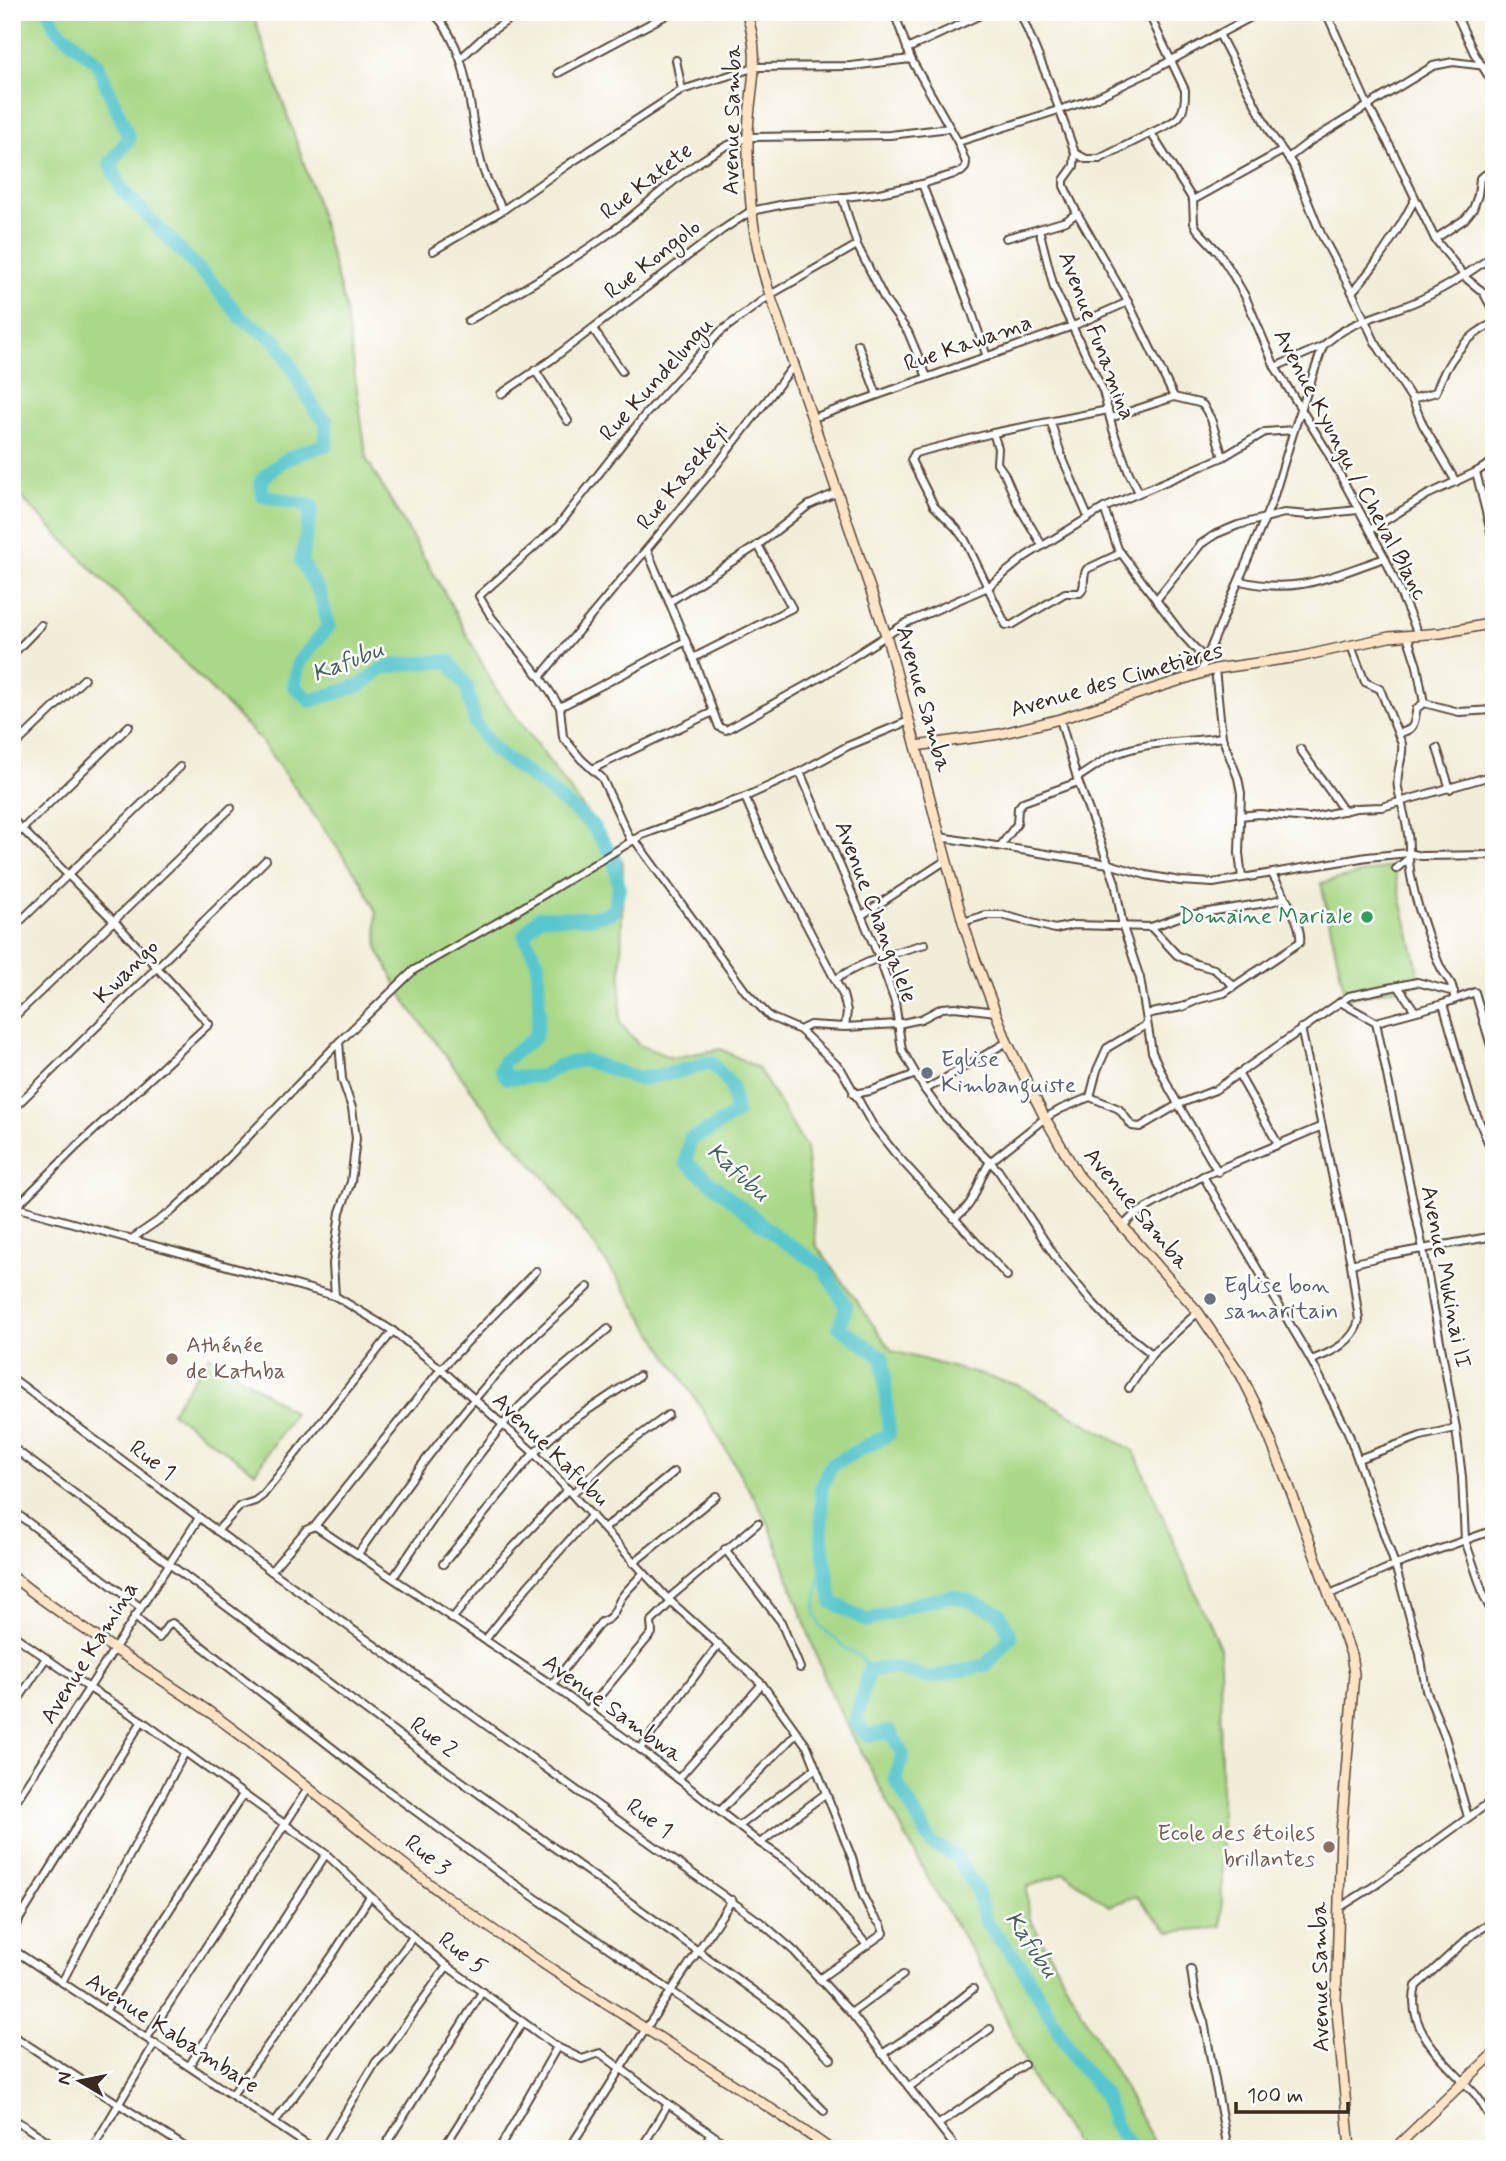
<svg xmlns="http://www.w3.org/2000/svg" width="1506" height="2161" font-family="Mynerve,sans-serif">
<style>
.green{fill:#a9d886;stroke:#728152;stroke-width:2}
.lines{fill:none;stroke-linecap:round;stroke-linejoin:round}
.stream{stroke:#59c6ce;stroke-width:2.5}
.river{stroke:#59c6ce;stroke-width:14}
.street-casing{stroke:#56473a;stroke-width:10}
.secondary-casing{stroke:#56473a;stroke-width:12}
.street{stroke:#fff;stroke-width:6}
.secondary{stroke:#ffe4c6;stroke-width:9}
.leisure-dot{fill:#2e9e5b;stroke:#fff;stroke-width:2.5}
.worship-dot{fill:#6b7280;stroke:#fff;stroke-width:2.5}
.education-dot{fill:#8d6e63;stroke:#fff;stroke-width:2.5}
.labels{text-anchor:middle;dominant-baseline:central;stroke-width:5;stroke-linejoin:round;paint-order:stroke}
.street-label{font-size:23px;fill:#3b2a1e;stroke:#fff}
.leisure-label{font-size:23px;fill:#27864d;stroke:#fff;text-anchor:end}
.worship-label{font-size:23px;fill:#5b616d;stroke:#fff;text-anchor:start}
.education-label{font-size:23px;fill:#785e54;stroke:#fff;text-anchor:start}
.water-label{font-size:24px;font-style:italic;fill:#46615c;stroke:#fff}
</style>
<rect width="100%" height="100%" fill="#fff"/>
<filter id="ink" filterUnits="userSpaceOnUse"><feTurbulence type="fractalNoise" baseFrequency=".0143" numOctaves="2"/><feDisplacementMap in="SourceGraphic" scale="14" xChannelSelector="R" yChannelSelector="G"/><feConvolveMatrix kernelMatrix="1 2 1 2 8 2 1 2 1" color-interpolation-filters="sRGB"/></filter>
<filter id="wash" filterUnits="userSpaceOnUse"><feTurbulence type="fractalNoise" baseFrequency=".00686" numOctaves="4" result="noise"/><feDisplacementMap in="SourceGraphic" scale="28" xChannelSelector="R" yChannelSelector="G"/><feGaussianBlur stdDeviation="1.57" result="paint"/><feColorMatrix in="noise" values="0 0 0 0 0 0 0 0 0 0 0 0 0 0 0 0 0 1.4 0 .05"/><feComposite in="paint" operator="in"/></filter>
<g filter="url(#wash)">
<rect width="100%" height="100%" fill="#f2edd8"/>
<!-- green -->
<g class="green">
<path d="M 12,12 L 252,12 L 314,193 L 345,307 L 367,460 L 447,597 L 495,688 L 623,862 L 620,1023 L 639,1045 L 672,1058 L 721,1049 L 758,1068 L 806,1148 L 816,1245 L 892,1351 L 1018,1385 L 1134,1451 L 1220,1648 L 1222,1927 L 1169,1932 L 1136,1896 L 1109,1906 L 1065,1873 L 1027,1887 L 1029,1917 L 1158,2149 L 1079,2149 L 1036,2086 L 989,1980 L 932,1886 L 830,1692 L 768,1522 L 707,1417 L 620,1282 L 550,1184 L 496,1123 L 407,1004 L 378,950 L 376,911 L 361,881 L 259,738 L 12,488 Z"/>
<path d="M 1393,866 L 1421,983 L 1346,999 L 1321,883 Z"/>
<path d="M 210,1355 L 294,1413 L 255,1472 L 171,1412 Z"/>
</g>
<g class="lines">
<!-- stream -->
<path class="stream" d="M 823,1552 L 815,1611 L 820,1626 L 849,1651 L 861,1657 L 869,1670"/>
<!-- river -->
<path class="river" d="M 49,12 L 56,28 L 97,63 L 129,138 L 110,164 L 122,190 L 215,286 L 241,318 L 276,340 L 315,410 L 326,421 L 326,445 C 301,451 278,460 261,481 L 263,496 L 312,506 L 301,561 L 320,594 L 329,626 L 299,662 L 294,686 L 310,701 L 361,685 L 383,668 L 405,664 L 449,661 L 467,687 L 475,723 L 493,749 L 544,786 L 592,825 L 614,858 L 619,888 L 613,912 L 590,918 L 539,917 L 524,935 L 538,963 L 539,1013 L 535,1037 L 504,1061 L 501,1069 L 507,1078 L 543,1076 L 560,1065 L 584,1060 L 639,1079 L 677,1072 L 711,1062 L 731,1085 L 736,1113 L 710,1130 L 690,1139 L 686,1162 L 776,1236 L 823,1267 L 846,1307 L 839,1327 L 883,1358 L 889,1434 L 831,1465 L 821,1489 L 822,1544 L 832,1602 L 867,1621 L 915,1604 L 951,1596 L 970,1601 L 999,1613 L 1011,1637 L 986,1665 L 929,1678 L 893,1668 L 869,1670 L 855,1722 L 867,1735 L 891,1732 L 903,1755 L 895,1779 L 932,1844 L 955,1855 L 977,1890 L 985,1921 L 1020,1964 L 1077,2062 L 1104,2094 L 1113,2122 L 1131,2149"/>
</g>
</g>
<g filter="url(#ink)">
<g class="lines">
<!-- street casing -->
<g class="street-casing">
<g id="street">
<path d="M 433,12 C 473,54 467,113 482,166 C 486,181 496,196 503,210 L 433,251"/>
<path d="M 1020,12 L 1050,84 L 1075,153 L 1074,166 L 1064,180 L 1064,186 L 1077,213 L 1128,302"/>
<path d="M 1148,12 L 1185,90 C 1186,120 1175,121 1151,133"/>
<path d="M 1253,12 L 1251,17 L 1219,34 L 1270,133 L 1293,165 L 1321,234 L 1352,292 L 1375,342 L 1412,399 L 1423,425 L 1456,482"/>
<path d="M 1326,12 L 1368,106 L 1393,152 L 1435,239 L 1467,279 L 1483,292 L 1494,312"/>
<path d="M 1455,12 L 1474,53 L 1494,85"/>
<path d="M 907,49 L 987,12"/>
<path d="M 462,57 L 487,34 L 520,12"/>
<path d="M 558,73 L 672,12"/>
<path d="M 682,90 L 756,67 L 851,66 L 911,59"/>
<path d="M 958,142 L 1093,99 L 1150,72 L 1219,34"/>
<path d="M 1075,153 L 1086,159 L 1099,159 L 1151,133 L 1193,200 L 1194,223 L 1197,229 L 1219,253 L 1230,270 L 1245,296 L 1275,367 L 1327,451 L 1385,558 L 1418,634"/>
<path d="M 1288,158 L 1309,142 L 1433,66 L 1453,62 L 1494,67"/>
<path d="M 922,184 L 971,310 L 987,357"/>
<path d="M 842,197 L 857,245 L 885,300 L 908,332 L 927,377"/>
<path d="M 1193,200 L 1282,151"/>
<path d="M 503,210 L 569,164 L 682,90 L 676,60"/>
<path d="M 1077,213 L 1066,221 L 1039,229 L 1054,288 L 1103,391 L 1113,430 L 1129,473 L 1139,492"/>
<path d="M 1006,238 L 1039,229"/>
<path d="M 1435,239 L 1465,219 L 1473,209 L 1478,195 L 1480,178 L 1494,169"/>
<path d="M 1352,292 C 1378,264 1397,233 1415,199"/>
<path d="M 468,321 C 513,295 557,270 600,240 C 649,207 691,156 748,137 L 890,135 L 950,128"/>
<path d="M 593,329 L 622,371"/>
<path d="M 858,344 L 877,395"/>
<path d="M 1275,367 L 1323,346"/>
<path d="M 535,370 L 568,421"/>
<path d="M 501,394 L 551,360 L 722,230 L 751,211 L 785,204 L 879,193 L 922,184 L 961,172 L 965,168 L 966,163 L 958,142 L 911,59 L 894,12"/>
<path d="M 1412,399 L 1436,392 C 1446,363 1465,335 1494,323"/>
<path d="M 1108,410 L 993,433 L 915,453 L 911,460 L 934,506 L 956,528 L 965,540 L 1006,625 L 1012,625 L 1065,593 L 1080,593 C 1087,587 1081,577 1087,569 L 1121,553"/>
<path d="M 813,418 L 1073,326 L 1128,302 L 1174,397"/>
<path d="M 1110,418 L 1174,397 L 1199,403 L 1203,405 L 1211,419 L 1223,457"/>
<path d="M 1051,423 L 1062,457 L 1088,517"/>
<path d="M 993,433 L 998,448 L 997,463 L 1004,473 L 1018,505 L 1042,545"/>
<path d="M 1476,472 L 1494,544"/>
<path d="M 1104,508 L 1118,549 L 1181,633 L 1205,659"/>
<path d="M 1370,530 L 1427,495 L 1476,472 L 1494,461"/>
<path d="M 647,550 L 693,658 L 719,727 L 726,730 L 821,677 L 906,623 L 988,587 L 1026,556 L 1104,508 L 1223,457 L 1265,432 L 1294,430"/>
<path d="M 1240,581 C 1300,595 1330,576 1385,558"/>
<path d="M 1156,600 L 1201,544 L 1216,534 L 1238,525 L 1284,513 L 1309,515 L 1358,510"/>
<path d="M 669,602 L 758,545 L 809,505 L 838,492"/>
<path d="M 1407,635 L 1417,666 L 1424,703"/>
<path d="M 12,655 L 41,625"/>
<path d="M 693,658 L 792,608 L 758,545"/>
<path d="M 1215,669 L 1222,737 L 1238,778 L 1241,793 L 1239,853 L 1242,878"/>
<path d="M 1200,673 L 1273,499 L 1294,430 L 1323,346 C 1348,321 1384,315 1415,302 C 1443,290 1469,273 1494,255"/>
<path d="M 540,677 L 712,471 L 795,364"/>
<path d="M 1424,703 L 1459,712 L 1494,710"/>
<path d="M 560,707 L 686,641"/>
<path d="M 1060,719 L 1077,778 L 1115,882 L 1123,927 L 1140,978 L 1152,1052 L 1170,1090 L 1218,1172"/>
<path d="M 1399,733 C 1417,729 1413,723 1417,708 L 1424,703"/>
<path d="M 12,748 L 84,679"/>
<path d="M 1437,748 L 1450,789"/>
<path d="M 1300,749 L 1344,811"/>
<path d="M 592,769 L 713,712"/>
<path d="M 800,772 L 879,957 L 895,1002 L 902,1050 L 925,1090 L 944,1116 L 998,1170 L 1058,1261 L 1090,1300 L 1110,1321 L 1152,1354"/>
<path d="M 1077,778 C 1089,771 1101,761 1114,755 C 1147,740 1187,743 1222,737"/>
<path d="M 745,797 L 770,855 L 843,995 L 847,1011 L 845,1027"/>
<path d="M 1240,816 L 1259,814 L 1309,818 L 1356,808 L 1382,807 L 1494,775"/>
<path d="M 12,819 L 115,922 L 209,1024 L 77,1146 L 14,1209"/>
<path d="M 940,837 L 1109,864 L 1146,875 L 1180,881 L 1213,883 L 1367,857 L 1409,853 C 1410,830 1402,809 1398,788 C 1395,772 1404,759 1402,744 L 1380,689 L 1365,682 L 1351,646"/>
<path d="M 12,839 L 129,726"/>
<path d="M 634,839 L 746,992 L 770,1017 L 800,1030 L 841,1069 L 872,1124 L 894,1152 L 1007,1276"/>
<path d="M 631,841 L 602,778 L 581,759 L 563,737 L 560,707 L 540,677 L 492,618 L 479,596 L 558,526 L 644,416 L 720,332 L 770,295 L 857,245"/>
<path d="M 1001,845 L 1017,824 L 1018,808 L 1023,802 L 1078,782"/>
<path d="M 1396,869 L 1409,858"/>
<path d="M 862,915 L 945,861"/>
<path d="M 963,922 L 986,915 L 1002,915 L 1055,929 L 1073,925 L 1151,927 L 1182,916 L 1266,903 L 1285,898"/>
<path d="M 1151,927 L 1177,955 L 1196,964 L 1214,969 L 1234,986"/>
<path d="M 12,929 L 180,767"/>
<path d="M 836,979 C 864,961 892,953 925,944"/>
<path d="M 1398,986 L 1417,982 L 1454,992"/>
<path d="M 1454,998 C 1454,980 1445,979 1439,964 C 1427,936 1408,883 1409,853 L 1421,856 L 1494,855"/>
<path d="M 1340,1002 L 1376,1022 L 1443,1004 L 1475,992 L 1494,1056"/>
<path d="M 1443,1004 L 1471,1101 L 1492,1152"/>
<path d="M 1146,1014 L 1182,1007 L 1200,999 L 1224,993 L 1300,942 C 1303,924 1281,890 1272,874"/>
<path d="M 12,1019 L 231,808"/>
<path d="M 1483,1021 L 1494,1017"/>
<path d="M 1376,1022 L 1423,1249 L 1456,1428 L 1462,1477 L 1465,1540 L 1485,1599 L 1494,1616"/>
<path d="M 1301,1028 L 1351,1264 L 1359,1320 C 1354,1342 1331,1353 1311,1360"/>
<path d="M 800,1030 L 810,1025 L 845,1027 L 898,1024 L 921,1019 L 942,1008 L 955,1007 L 996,1012"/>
<path d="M 1238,1073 L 1278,1144"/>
<path d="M 925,1090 L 1007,1042"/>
<path d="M 853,1094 L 870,1091 L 916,1074"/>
<path d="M 1090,1097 L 1097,1070 L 1107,1048 L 1146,1025"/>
<path d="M 12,1110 L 266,860"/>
<path d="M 1203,1176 L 1311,1360 L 1348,1432 L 1395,1565 L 1420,1654 L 1426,1690 L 1445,1737 L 1468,1817"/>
<path d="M 15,1207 L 335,1296 L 393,1331 L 441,1369 L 534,1453 L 668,1599 L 762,1684 L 808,1748 L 852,1858 L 863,1896 L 873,1916 L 881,1925 L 884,1933 L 819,1979"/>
<path d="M 954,1218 C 978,1204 976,1181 990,1162 L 1045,1118 L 1061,1109 L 1090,1097 L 1119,1109 L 1132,1126 L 1140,1127 L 1179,1104 L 1215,1090 L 1349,996 L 1398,986 L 1415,1011"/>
<path d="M 1122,1227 L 1134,1215 L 1203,1176 L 1320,1127"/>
<path d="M 130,1240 L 172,1211 L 211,1175 L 339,1042 L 414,970 L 510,915 L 642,835 L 745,797 L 800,772 L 848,746 L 909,721"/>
<path d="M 1351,1264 L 1383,1256 L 1494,1236"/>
<path d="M 335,1296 L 333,1264 L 340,1212 L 351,1182 L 356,1138 L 352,1108 L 342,1079 L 339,1042"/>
<path d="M 12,1378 L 271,1571 L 763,1924 L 794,1951 L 851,2013 L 957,2149"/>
<path d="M 1129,1388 L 1152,1354 L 1198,1312"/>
<path d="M 12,1447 L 450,1773 L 783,2012 L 831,2059"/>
<path d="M 1358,1459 L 1421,1436 L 1456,1428"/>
<path d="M 572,1494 L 613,1455 L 668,1415"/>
<path d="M 12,1510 L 140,1607"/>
<path d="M 315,1526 L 552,1685 L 640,1749 L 760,1843 L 797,1868 L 813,1882 L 867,1945"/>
<path d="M 605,1528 L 674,1472"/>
<path d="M 217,1531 L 240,1506 L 255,1501 L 263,1495 L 393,1331"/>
<path d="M 725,1549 L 781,1622 L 800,1668"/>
<path d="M 358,1554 C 404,1488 451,1422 506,1364 C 532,1337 561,1312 588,1287"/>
<path d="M 633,1563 L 716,1496"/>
<path d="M 443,1564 L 534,1453 L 564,1426 L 639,1376"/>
<path d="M 271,1571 L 306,1530 L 315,1526 L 441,1369 L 536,1271"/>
<path d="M 393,1578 C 428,1527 462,1474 502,1426 C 532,1390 572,1360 608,1329"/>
<path d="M 1330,1594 L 1395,1565 L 1494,1530"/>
<path d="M 668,1599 L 758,1523"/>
<path d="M 134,1616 L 159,1638 L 169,1624 L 172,1623 L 376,1782 L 505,1877 L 780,2066 L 824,2111"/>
<path d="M 452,1619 L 491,1571 L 568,1489"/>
<path d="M 12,1634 L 89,1688 L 142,1721 L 326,1854 L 413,1937 L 447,1966 L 557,2047 L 582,2059 L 600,2053 L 668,2104 L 733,2149"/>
<path d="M 485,1640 L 528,1586 L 592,1515"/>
<path d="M 552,1685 L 601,1622 C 614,1618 614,1611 620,1600 C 625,1591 636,1582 643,1573"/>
<path d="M 12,1709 L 46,1658"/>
<path d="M 588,1710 L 652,1633 L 651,1622 L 671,1602"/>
<path d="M 640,1749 L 719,1644"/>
<path d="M 678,1779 L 762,1684"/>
<path d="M 12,1807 L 199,1518"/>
<path d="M 720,1811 L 797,1733"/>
<path d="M 739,1826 L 816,1768"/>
<path d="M 760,1843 L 825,1794"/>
<path d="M 1339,1908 L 1374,1886 L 1494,1799"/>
<path d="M 1494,1921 L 1473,1934 L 1416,1986 C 1404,2032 1449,2065 1476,2095 C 1483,2104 1487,2114 1494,2123"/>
<path d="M 12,1931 L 142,1721"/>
<path d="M 12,1949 L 313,2149"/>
<path d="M 1191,1969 L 1195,1997 L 1204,2022 L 1228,2149"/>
<path d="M 62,1982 L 185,1752"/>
<path d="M 105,2011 L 242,1796"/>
<path d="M 851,2013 L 903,1975"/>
<path d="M 12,2035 L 188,2149"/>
<path d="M 147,2038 L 309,1787"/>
<path d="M 882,2054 L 934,2020 L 973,1989"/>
<path d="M 189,2066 L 326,1854"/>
<path d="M 909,2087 L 990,2029"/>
<path d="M 232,2095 L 332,1956 L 369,1898"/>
<path d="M 12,2118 L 60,2149"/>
<path d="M 274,2123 L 413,1937"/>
<path d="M 939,2124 L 1024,2065"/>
<path d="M 92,2149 L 155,2043"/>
<path d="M 323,2149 L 376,2062 L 389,2048 L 447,1966"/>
<path d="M 383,2149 L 482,1992"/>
<path d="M 443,2149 L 523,2022"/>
<path d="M 499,2149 L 557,2047"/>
<path d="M 569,2149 L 647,2027 L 732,1900"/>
<path d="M 641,2149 L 668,2104"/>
<path d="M 703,2149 L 710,2134"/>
</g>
</g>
<!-- secondary casing -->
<g class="secondary-casing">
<g id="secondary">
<path d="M 746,12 C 763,60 749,87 748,135 C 747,190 753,243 770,295 L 887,638 L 963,922 L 974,956 L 1007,1042 L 1045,1118 L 1078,1175 L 1198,1312 L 1241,1375 L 1257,1407 L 1289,1486 L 1351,1654 L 1354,1674 L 1341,1833 L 1336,2001 L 1350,2149"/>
<path d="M 916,746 L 1000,734 L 1060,719 L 1215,669 L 1299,657 L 1389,637 L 1441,633 L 1494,623"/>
<path d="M 12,1576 C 74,1626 143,1666 208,1711 C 291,1770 367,1839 450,1899 C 572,1989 706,2061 830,2149"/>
<path d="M 1394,2149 L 1494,2053"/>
</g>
</g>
<!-- street -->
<use href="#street" class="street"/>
<!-- secondary -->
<use href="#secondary" class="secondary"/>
</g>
</g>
<!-- markers -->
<circle class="leisure-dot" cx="1367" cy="917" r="7"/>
<g class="worship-dot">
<circle cx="927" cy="1073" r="7"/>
<circle cx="1210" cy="1299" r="7"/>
</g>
<g class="education-dot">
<circle cx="172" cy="1359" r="7"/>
<circle cx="1329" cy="1847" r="7"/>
</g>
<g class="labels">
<!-- street labels -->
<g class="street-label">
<text transform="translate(733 120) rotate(-89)">Avenue Samba</text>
<text transform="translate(647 182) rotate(-38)">Rue Katete</text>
<text transform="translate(653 260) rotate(-38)">Rue Kongolo</text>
<text transform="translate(1096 336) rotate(69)">Avenue Funamina</text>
<text transform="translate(968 344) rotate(-19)">Rue Kawama</text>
<text transform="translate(657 380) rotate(-48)">Rue Kundelungu</text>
<text transform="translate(1350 465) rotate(62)">Avenue Kyungu / Cheval Blanc</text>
<text transform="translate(683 477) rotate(-51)">Rue Kasekeyi</text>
<text transform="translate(1117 681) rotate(-16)">Avenue des Cimetières</text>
<text transform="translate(923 699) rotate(74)">Avenue Samba</text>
<text transform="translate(875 912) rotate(69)">Avenue Changalele</text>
<text transform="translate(127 972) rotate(-45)">Kwango</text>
<text transform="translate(1136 1209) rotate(50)">Avenue Samba</text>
<text transform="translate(1445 1277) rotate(79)">Avenue Mukinai II</text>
<text transform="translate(550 1450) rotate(44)">Avenue Kafubu</text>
<text transform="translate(152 1461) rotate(37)">Rue 1</text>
<text transform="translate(90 1653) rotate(-58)">Avenue Kamina</text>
<text transform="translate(612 1709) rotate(36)">Avenue Sambwa</text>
<text transform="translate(433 1738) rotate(37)">Rue 2</text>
<text transform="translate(649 1819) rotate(36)">Rue 1</text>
<text transform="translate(427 1856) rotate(39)">Rue 3</text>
<text transform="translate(462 1954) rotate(38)">Rue 5</text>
<text transform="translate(1321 1977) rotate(-91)">Avenue Samba</text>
<text transform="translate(172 2034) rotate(33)">Avenue Kabambare</text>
</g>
<!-- leisure labels -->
<g class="leisure-label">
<text x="1353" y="917">Domaine Mariale</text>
</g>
<!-- worship labels -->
<g class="worship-label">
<text x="941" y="1060">Eglise<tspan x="941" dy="26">Kimbanguiste</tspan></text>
<text x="1224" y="1286">Eglise bon<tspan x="1224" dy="26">samaritain</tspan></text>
</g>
<!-- education labels -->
<g class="education-label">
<text x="186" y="1346">Athénée<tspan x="186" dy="26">de Katuba</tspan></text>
<text x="1315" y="1834" text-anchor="end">Ecole des étoiles<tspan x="1315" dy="26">brillantes</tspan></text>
</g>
<!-- water labels -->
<g class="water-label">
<text transform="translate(348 662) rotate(-21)">Kafubu</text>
<text transform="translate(738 1173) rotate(42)">Kafubu</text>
<text transform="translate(1031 1945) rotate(56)">Kafubu</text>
</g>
</g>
<!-- margin -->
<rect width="1506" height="2161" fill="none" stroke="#fff" stroke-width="42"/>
<!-- north arrow -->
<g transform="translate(80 2081) rotate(280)" stroke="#ffffff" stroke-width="5" paint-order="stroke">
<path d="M0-5L12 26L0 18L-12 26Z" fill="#3b2a1e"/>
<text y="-10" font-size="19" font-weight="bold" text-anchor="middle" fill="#3b2a1e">N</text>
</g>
<!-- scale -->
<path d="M1236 2102v10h112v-10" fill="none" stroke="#3b2a1e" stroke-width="3.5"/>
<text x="1247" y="2102" font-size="21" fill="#3b2a1e" stroke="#ffffff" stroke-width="5" paint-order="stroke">100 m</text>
</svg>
